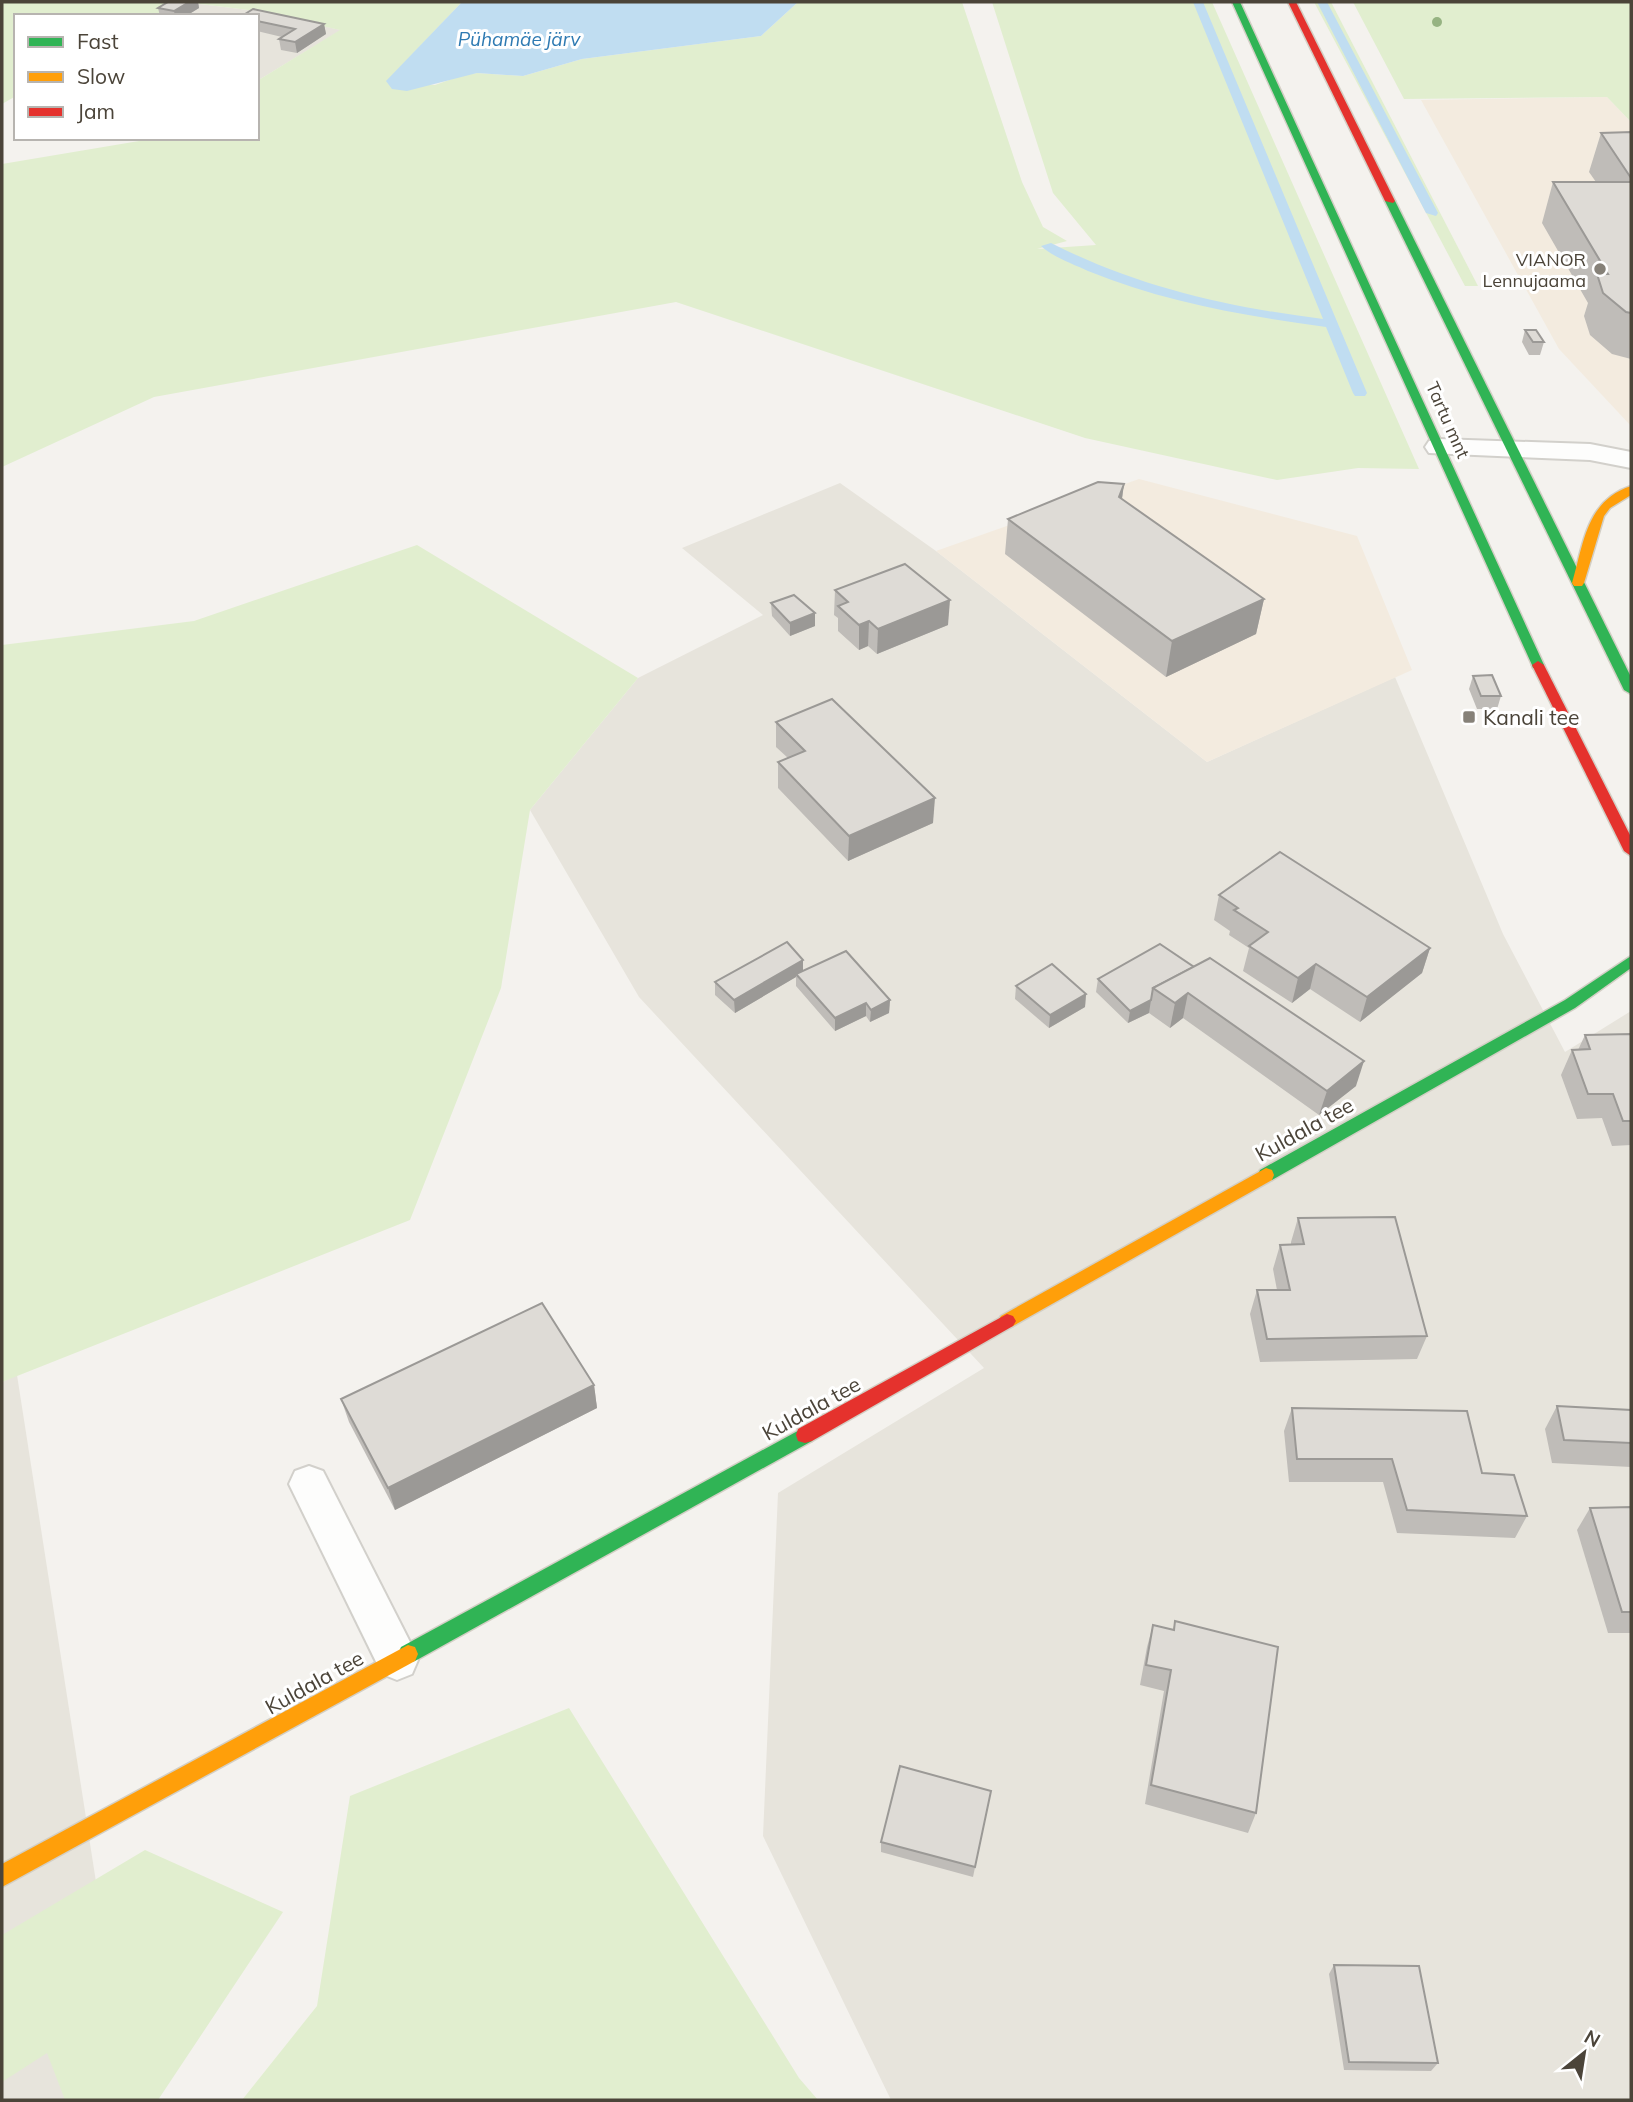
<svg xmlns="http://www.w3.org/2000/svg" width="1633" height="2102" font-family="Mulish,sans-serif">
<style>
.residential{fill:#e7e4dc}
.commercial{fill:#f3ebdf}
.green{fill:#e1eecf}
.water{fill:#c0ddf1}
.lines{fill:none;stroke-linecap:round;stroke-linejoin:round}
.stream{fill:#c0ddf1;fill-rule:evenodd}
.lane-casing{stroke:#d2d0cb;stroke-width:4}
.street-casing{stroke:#d2d0cb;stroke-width:4}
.fast-casing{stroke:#d3cfc5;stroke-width:3}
.slow-casing{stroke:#d3cfc5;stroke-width:3}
.jam-casing{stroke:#d3cfc5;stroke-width:3}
.lane{fill:#fdfdfc;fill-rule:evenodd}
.street{fill:#fdfdfc;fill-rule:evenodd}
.fast{fill:#30b455;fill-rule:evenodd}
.slow{fill:#ff9f0a;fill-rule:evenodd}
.jam{fill:#e5322d;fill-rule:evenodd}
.tree{fill:#96b382}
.wall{fill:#bfbcb8}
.shaded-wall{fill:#9b9996}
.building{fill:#dedbd6;stroke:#9b9996;stroke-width:2}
.poi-dot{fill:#868178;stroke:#fff;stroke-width:2.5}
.labels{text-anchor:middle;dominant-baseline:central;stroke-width:6;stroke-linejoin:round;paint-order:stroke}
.far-poi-label{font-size:18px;fill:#4b4439;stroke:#fff;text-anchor:end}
.far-street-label{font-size:18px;fill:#4b4439;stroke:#fff}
.far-water-label{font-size:19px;font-style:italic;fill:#2e7ab2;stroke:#fff}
.poi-label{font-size:21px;fill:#4b4439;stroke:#fff;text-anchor:start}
.street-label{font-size:21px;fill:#4b4439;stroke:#fff}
</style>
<rect width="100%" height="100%" fill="#f4f2ee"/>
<!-- residential -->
<g class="residential">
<path d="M 184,2 L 248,10 L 341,30 L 257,81 L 257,16 L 160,16 Z"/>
<path d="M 840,483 L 936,551 L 1207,762 L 1395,677 L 1503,934 L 1565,1052 L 1631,1011 L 1631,2100 L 891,2100 L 763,1836 L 778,1493 L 984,1368 L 639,997 L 530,810 L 638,678 L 763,615 L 682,548 Z"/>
<path d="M 17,1375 L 130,2100 L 2,2100 L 2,1382 Z"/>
</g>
<!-- commercial -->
<g class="commercial">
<path d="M 1607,97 L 1631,122 L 1631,426 L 1559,349 L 1421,100 Z"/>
<path d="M 1139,479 L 1357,536 L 1412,670 L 1207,762 L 936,551 Z"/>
</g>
<!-- green -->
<g class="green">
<path d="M 2,2 L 462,2 L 387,81 L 435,85 L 463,75 L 477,73 L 523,76 L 582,59 L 761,36 L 798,2 L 962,2 L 1022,182 L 1043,227 L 1067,241 L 1037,249 L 1096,245 L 1053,193 L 992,2 L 1212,2 L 1419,469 L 1358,468 L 1277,480 L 1085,438 L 676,302 L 154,397 L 2,467 L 2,164 L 157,138 L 257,138 L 257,81 L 340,30 L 248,10 L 184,2 L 160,16 L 16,16 L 16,96 L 2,104 Z"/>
<path d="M 1314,2 L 1331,2 L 1478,286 L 1465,286 Z"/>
<path d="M 1353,2 L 1631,2 L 1631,122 L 1607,97 L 1404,99 Z"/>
<path d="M 417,545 L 638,678 L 530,810 L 501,988 L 410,1220 L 2,1382 L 2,645 L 194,621 Z"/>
<path d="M 569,1708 L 799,2078 L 818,2100 L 242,2100 L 317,2006 L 350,1796 Z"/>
<path d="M 145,1850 L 283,1912 L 158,2100 L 65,2100 L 47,2053 L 2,2082 L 2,1935 Z"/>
</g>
<!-- water -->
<path class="water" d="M 462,2 L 798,2 L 761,36 L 582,59 L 523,76 L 477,73 L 407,91 L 392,89 L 386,81 Z"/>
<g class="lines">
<!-- stream -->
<g class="stream">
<path d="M 1193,2 L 1203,2 L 1367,393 L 1365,396 L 1355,396 L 1353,393 L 1326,327 C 1245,316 1164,302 1088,271 C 1073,264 1053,257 1041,246 L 1051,243 C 1138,287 1227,307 1323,319 Z"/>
<path d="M 1317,2 L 1327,2 L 1438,213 L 1436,216 L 1426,213 Z"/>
</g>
<!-- lane casing -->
<g class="lane-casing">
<path id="lane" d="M 309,1466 L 323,1471 L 412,1646 L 418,1660 L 412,1674 L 397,1680 L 382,1674 L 289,1484 L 295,1471 Z"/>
</g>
<!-- street casing -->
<g class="street-casing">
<path id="street" d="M 1439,439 L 1590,444 L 1631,452 L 1631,468 L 1590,460 L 1429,453 L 1425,447 L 1429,441 Z"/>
</g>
<!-- fast casing -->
<g class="fast-casing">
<g id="fast">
<path d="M 1232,2 L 1240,2 L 1544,665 L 1543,668 L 1533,668 L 1532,665 Z"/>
<path d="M 1387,199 L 1395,201 L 1631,677 L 1631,694 L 1624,690 L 1385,201 Z"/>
<path d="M 1631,956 L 1631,968 L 1575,1008 L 1272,1180 L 1260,1180 L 1258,1175 L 1260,1170 L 1565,1000 Z"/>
<path d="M 805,1427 L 812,1429 L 814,1435 L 812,1441 L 415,1661 L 408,1663 L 401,1661 L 398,1654 L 401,1647 Z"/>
</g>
</g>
<!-- slow casing -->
<g class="slow-casing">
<g id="slow">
<path d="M 1631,486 L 1631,495 L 1610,508 L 1604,516 L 1584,583 L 1582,586 L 1574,586 L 1572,583 C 1584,543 1586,501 1631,486 Z"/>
<path d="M 1266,1168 L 1272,1170 L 1274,1175 L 1272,1180 L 1013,1326 L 1007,1328 L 1001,1326 L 998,1321 L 1001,1316 Z"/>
<path d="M 408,1645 L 415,1647 L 418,1654 L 415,1661 L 2,1887 L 2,1864 Z"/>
</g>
</g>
<!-- jam casing -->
<g class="jam-casing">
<g id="jam">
<path d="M 1288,2 L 1296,2 L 1395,201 L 1393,203 L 1385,201 Z"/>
<path d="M 1538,661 L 1544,665 L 1631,837 L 1631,856 L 1624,851 L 1532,665 Z"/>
<path d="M 1007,1314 L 1013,1316 L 1016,1321 L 1013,1326 L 812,1441 L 805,1443 L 798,1441 L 796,1435 L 798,1429 Z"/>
</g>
</g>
<!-- lane -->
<use href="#lane" class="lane"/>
<!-- street -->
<use href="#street" class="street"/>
<!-- fast -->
<use href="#fast" class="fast"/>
<!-- slow -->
<use href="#slow" class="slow"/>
<!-- jam -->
<use href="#jam" class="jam"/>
</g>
<!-- trees -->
<circle class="tree" cx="1437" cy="22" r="5"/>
<!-- wall -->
<g class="wall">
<path d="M 168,2 L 198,2 L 199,8 L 186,16 L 160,16 L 158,8 Z"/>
<path d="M 257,16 L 324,24 L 326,34 L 297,53 L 281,50 L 279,39 L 282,37 L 257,31 Z"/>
<path d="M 1631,132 L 1631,359 L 1612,354 L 1590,335 L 1584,316 L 1588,303 L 1542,223 L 1553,182 L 1596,182 L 1589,172 L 1601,133 Z"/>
<path d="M 1525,330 L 1544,342 L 1540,355 L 1529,355 L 1522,342 Z"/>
<path d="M 1124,484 L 1122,499 L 1264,599 L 1256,634 L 1166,677 L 1005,554 L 1008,519 Z"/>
<path d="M 835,590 L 948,625 L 877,654 L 868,646 L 859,650 L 838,631 L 838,618 L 834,615 Z"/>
<path d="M 771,603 L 815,626 L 790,636 L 772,616 Z"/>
<path d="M 1473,676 L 1501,696 L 1497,709 L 1477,709 L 1469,689 Z"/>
<path d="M 776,722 L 933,823 L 848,861 L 778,788 L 778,762 L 788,758 L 776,747 Z"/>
<path d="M 1219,895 L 1430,948 L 1422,973 L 1360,1022 L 1310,989 L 1292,1003 L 1243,971 L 1249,948 L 1229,935 L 1230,931 L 1214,920 Z"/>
<path d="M 1160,944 L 1356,1086 L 1319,1115 L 1183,1018 L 1170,1028 L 1149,1013 L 1128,1023 L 1096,992 L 1098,979 Z"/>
<path d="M 803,960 L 803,970 L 890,1000 L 889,1013 L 870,1022 L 866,1016 L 835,1031 L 796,986 L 796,977 L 735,1013 L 715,995 L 715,982 Z"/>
<path d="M 1016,986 L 1086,994 L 1085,1007 L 1049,1028 L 1015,999 Z"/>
<path d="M 1631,1034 L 1631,1145 L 1612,1146 L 1602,1118 L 1577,1119 L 1561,1075 L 1572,1050 L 1578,1050 L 1585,1035 Z"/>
<path d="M 1298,1218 L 1427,1336 L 1417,1359 L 1260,1362 L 1250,1314 L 1257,1290 L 1277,1290 L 1273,1269 L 1280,1245 L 1291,1244 L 1291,1242 Z"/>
<path d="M 594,1385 L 597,1408 L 395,1510 L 349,1422 L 341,1399 Z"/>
<path d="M 1557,1406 L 1629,1410 L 1631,1407 L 1631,1467 L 1552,1463 L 1545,1429 Z"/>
<path d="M 1292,1408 L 1482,1473 L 1527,1516 L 1515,1538 L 1397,1533 L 1383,1482 L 1289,1482 L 1284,1431 Z"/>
<path d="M 1631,1507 L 1631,1633 L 1608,1633 L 1577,1530 L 1590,1508 Z"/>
<path d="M 1175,1621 L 1256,1813 L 1248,1833 L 1145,1804 L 1164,1691 L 1140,1685 L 1147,1647 L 1153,1625 L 1173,1630 Z"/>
<path d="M 991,1791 L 973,1877 L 881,1852 L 881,1842 Z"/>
<path d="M 1334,1965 L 1438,2063 L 1431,2071 L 1344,2070 L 1329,1974 Z"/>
</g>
<!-- shaded-wall -->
<g class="shaded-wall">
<path d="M 189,2 L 198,2 L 199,8 L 186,16 L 175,16 L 174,11 Z"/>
<path d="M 324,24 L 326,34 L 297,53 L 295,42 Z"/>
<path d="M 257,44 L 260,56 L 257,57 Z"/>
<path d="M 1124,484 L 1119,519 L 1119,497 Z"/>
<path d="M 1264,599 L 1256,634 L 1166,677 L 1172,641 Z"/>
<path d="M 950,600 L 948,625 L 877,654 L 878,629 Z"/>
<path d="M 815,613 L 815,626 L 790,636 L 790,623 Z"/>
<path d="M 869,621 L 868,646 L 859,650 L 859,625 Z"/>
<path d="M 935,798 L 933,823 L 848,861 L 849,836 Z"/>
<path d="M 1430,948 L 1422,973 L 1360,1022 L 1367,997 Z"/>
<path d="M 803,960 L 803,973 L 796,974 L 796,977 L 735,1013 L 734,1000 Z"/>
<path d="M 1316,964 L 1310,989 L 1292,1003 L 1298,978 Z"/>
<path d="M 1188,993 L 1183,1018 L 1170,1028 L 1175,1003 Z"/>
<path d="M 1086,994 L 1085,1007 L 1049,1028 L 1050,1015 Z"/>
<path d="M 890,1000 L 889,1013 L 870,1022 L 871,1010 Z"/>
<path d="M 1151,1000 L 1149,1013 L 1128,1023 L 1130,1011 Z"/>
<path d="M 866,1003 L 866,1016 L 835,1031 L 835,1018 Z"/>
<path d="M 1364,1061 L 1356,1086 L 1319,1115 L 1327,1091 Z"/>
<path d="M 594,1385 L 597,1408 L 395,1510 L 388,1488 Z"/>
</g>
<!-- building -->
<g class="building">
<path d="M 168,2 L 189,2 L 174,11 L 158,8 Z"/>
<path d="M 253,9 L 324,24 L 295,42 L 279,39 L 295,29 L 257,21 L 257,16 L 242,16 Z"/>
<path d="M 1631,132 L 1631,178 L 1601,133 Z"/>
<path d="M 1553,182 L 1631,182 L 1631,313 L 1626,312 L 1603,293 L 1597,274 L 1608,274 Z"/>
<path d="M 1525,330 L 1536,330 L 1544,342 L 1533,342 Z"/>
<path d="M 1098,482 L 1124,484 L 1119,497 L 1264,599 L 1172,641 L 1008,519 Z"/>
<path d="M 905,564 L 950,600 L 878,629 L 869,621 L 859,625 L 838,606 L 848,602 L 835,590 Z"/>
<path d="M 794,595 L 815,613 L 790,623 L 771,603 Z"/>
<path d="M 1492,675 L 1501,696 L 1481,696 L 1473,676 Z"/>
<path d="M 832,699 L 935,798 L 849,836 L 778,762 L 805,751 L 776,722 Z"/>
<path d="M 1280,852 L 1430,948 L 1367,997 L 1316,964 L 1298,978 L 1249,946 L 1268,932 L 1234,910 L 1238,908 L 1219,895 Z"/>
<path d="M 787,942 L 803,960 L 734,1000 L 715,982 Z"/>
<path d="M 1160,944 L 1194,967 L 1153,988 L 1151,1000 L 1130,1011 L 1098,979 Z"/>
<path d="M 846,951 L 890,1000 L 871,1010 L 866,1003 L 835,1018 L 796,974 Z"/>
<path d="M 1210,958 L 1364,1061 L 1327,1091 L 1188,993 L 1175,1003 L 1153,988 Z"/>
<path d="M 1052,964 L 1086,994 L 1050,1015 L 1016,986 Z"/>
<path d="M 1631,1034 L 1631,1121 L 1623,1121 L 1613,1094 L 1588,1094 L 1572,1050 L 1590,1049 L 1585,1035 Z"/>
<path d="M 1395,1217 L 1427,1336 L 1267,1339 L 1257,1290 L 1290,1290 L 1280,1245 L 1304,1244 L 1298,1218 Z"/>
<path d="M 542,1303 L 594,1385 L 388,1488 L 341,1399 Z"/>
<path d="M 1557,1406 L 1631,1410 L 1631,1443 L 1564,1440 Z"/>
<path d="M 1292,1408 L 1467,1411 L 1482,1473 L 1514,1475 L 1527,1516 L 1407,1510 L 1392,1459 L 1297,1459 Z"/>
<path d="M 1631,1507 L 1631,1612 L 1622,1612 L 1590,1508 Z"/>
<path d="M 1175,1621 L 1278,1647 L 1256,1813 L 1151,1785 L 1171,1670 L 1146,1665 L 1153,1625 L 1174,1630 Z"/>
<path d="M 900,1766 L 991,1791 L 975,1867 L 881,1842 Z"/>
<path d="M 1334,1965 L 1419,1966 L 1438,2063 L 1349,2062 Z"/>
</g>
<!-- markers -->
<g class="poi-dot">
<circle cx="1600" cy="269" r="7"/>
<rect x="1462" y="710" width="14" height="14" rx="3.5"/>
</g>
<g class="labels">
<!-- far-poi labels -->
<g class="far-poi-label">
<text x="1586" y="259">VIANOR<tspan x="1586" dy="21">Lennujaama</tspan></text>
</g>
<!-- far-street labels -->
<g class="far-street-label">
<text transform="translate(1448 420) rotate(66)">Tartu mnt</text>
</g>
<!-- far-water labels -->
<g class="far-water-label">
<text x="519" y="39">Pühamäe järv</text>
</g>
<!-- poi labels -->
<g class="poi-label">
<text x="1483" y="717">Kanali tee</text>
</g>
<!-- street labels -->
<g class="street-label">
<text transform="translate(1304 1129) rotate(-29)">Kuldala tee</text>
<text transform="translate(811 1408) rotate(-29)">Kuldala tee</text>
<text transform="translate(314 1682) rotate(-29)">Kuldala tee</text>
</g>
</g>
<!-- border -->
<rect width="1633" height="2102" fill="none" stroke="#4b4439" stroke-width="7"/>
<!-- legend -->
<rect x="14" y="14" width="245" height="126" fill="#ffffff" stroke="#b7b4b0" stroke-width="2"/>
<rect x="28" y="37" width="35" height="10" fill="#30b455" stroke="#b7b4b0" stroke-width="2"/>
<text x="77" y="49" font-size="21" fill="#4b4439">Fast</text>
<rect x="28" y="72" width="35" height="10" fill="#ff9f0a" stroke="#b7b4b0" stroke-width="2"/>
<text x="77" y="84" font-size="21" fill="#4b4439">Slow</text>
<rect x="28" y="107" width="35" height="10" fill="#e5322d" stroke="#b7b4b0" stroke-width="2"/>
<text x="77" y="119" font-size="21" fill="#4b4439">Jam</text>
<!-- north arrow -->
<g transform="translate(1584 2053) rotate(30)" stroke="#ffffff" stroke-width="5" paint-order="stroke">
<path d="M0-5L12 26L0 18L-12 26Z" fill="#4b4439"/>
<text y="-10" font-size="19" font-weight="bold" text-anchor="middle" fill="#4b4439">N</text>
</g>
</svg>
